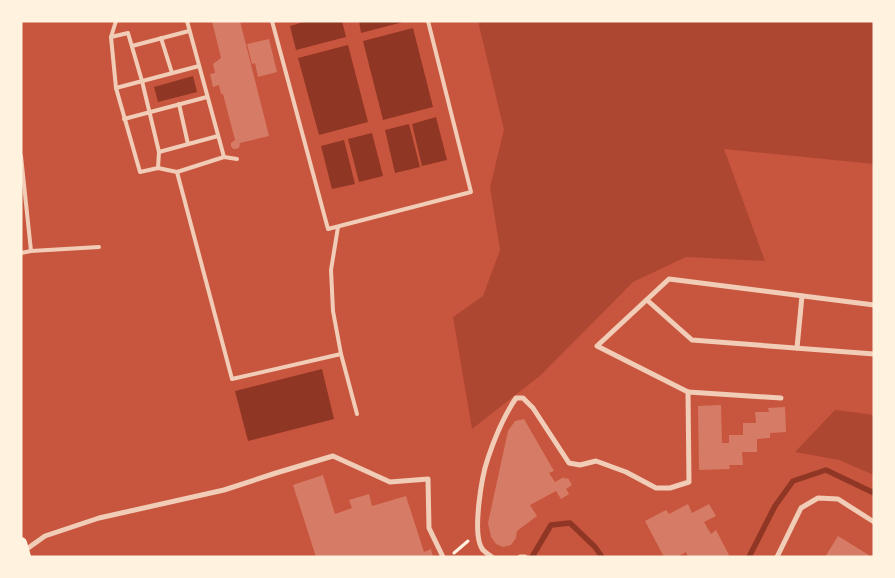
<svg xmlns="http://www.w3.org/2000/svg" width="895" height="578" font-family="'Titillium Web',sans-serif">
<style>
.green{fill:#ae4732}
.water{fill:#8f3625}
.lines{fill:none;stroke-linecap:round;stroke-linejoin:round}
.stream{stroke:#8f3625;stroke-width:5.5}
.building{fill:#d67c66}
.path{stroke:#fff3e0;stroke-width:3}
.service{stroke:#f1ccb7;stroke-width:4}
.minor{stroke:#f1ccb7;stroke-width:5}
.primary{stroke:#fff3e0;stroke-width:12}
</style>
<rect width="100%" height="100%" fill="#c8553d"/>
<!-- green -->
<g class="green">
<path d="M 478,21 L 874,21 L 874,164 L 724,149 L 765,261 L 686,257 L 633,282 L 541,375 L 472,429 L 453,317 L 483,296 L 500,250 L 490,187 L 504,130 Z"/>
<path d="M 835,410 L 874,415 L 874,475 L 839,460 L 795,452 Z"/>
</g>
<!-- water -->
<g class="water">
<path d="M 307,21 L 342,21 L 346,37 L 296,50 L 290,26 Z"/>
<path d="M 359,21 L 407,21 L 361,33 Z"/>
<path d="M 413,28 L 433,107 L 383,120 L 363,41 Z"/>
<path d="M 348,45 L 368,122 L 319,135 L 298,58 Z"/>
<path d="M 193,76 L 197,92 L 158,102 L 154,87 Z"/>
<path d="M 436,117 L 447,160 L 422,166 L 412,124 Z"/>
<path d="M 409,124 L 420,167 L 395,173 L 385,130 Z"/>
<path d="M 372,133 L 383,176 L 359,182 L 348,139 Z"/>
<path d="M 344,140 L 355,184 L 332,189 L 321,146 Z"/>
<path d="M 322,369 L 334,419 L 248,441 L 235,391 Z"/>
</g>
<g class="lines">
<!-- stream -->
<g class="stream">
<path d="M 532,557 L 551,525 L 570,523 L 595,547 L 602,557"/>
<path d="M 749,557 L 775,506 L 793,481 L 826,470 L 874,493"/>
</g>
</g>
<!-- building -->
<g class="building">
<path d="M 212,21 L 240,21 L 269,136 L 240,143 L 239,148 L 235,149 L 233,149 L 231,146 L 231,143 L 235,140 L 223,94 L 221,94 L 219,85 L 213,87 L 210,74 L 215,73 L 213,64 L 221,58 Z"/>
<path d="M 269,39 L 277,72 L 258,77 L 255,63 L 252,64 L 247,44 Z"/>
<path d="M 721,405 L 722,443 L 729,443 L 729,435 L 743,435 L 743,423 L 756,423 L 755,412 L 769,412 L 768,408 L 785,407 L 786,432 L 770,433 L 770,438 L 757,439 L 757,452 L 742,452 L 743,465 L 729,465 L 730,469 L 699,470 L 698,406 Z"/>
<path d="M 524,419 L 554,471 L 549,473 L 555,482 L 564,477 L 565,479 L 568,478 L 572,485 L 566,489 L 569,494 L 561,499 L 556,491 L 530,505 L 537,516 L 517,531 L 516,538 L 511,545 L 503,547 L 496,544 L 491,537 L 488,523 L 508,431 L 515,421 Z"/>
<path d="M 323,475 L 335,514 L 352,508 L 349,500 L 369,494 L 372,506 L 406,496 L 424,552 L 431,549 L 433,557 L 316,557 L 293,485 Z"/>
<path d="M 688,504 L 692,513 L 709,504 L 716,516 L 704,522 L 711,534 L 716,530 L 729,555 L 726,557 L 688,557 L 686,552 L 677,557 L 664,557 L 645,521 L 666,510 L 669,514 Z"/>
<path d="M 838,536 L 872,557 L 825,557 Z"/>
</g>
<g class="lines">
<!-- path -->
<path class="path" d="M 454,553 L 468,541"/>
<!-- service -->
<g class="service">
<path d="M 116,21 L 111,37 L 116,88 L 140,172 L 158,168 L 177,172 L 232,379 L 341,354"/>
<path d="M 187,21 L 224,157"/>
<path d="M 272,21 L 328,229 L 471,192 L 428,21"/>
<path d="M 111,37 L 128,33 L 142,81 L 159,152 L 158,168"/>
<path d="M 161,38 L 172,73"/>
<path d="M 132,46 L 189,31"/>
<path d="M 116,88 L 199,66"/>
<path d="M 179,104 L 188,144"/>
<path d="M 124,119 L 207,97"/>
<path d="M 159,152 L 218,136"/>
<path d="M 21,156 L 31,251"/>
<path d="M 177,172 L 224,157 L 237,159"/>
<path d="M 338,227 L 331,270 L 333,311 L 341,354 L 357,414"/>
<path d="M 21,253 L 31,251 L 99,247"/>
</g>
<!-- minor -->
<g class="minor">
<path d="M 647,300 L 692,340 L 874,354"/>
<path d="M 797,348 L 802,296"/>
<path d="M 688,392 L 781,398"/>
<path d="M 24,551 L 45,536 L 99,518 L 224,490 L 276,473 L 333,456 L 390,482 L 428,479 L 429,528 L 443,557"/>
<path d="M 492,557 C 489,555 485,552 483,550 C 471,536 482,475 488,458 C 494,440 505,414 516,398 L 523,398 L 533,408 L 569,463 L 580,465 L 596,461 L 626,472 L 656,488 L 670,488 L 689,482 L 688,392 L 597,346 L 669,279 L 874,305"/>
<path d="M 520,557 L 525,557"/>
<path d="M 777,557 L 801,508 L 818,498 L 838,499 L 874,522"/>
</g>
<!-- primary -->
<path class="primary" d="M 21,543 L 25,557"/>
</g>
<!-- border -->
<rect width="895" height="578" fill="none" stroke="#fff3e0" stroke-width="45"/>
</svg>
